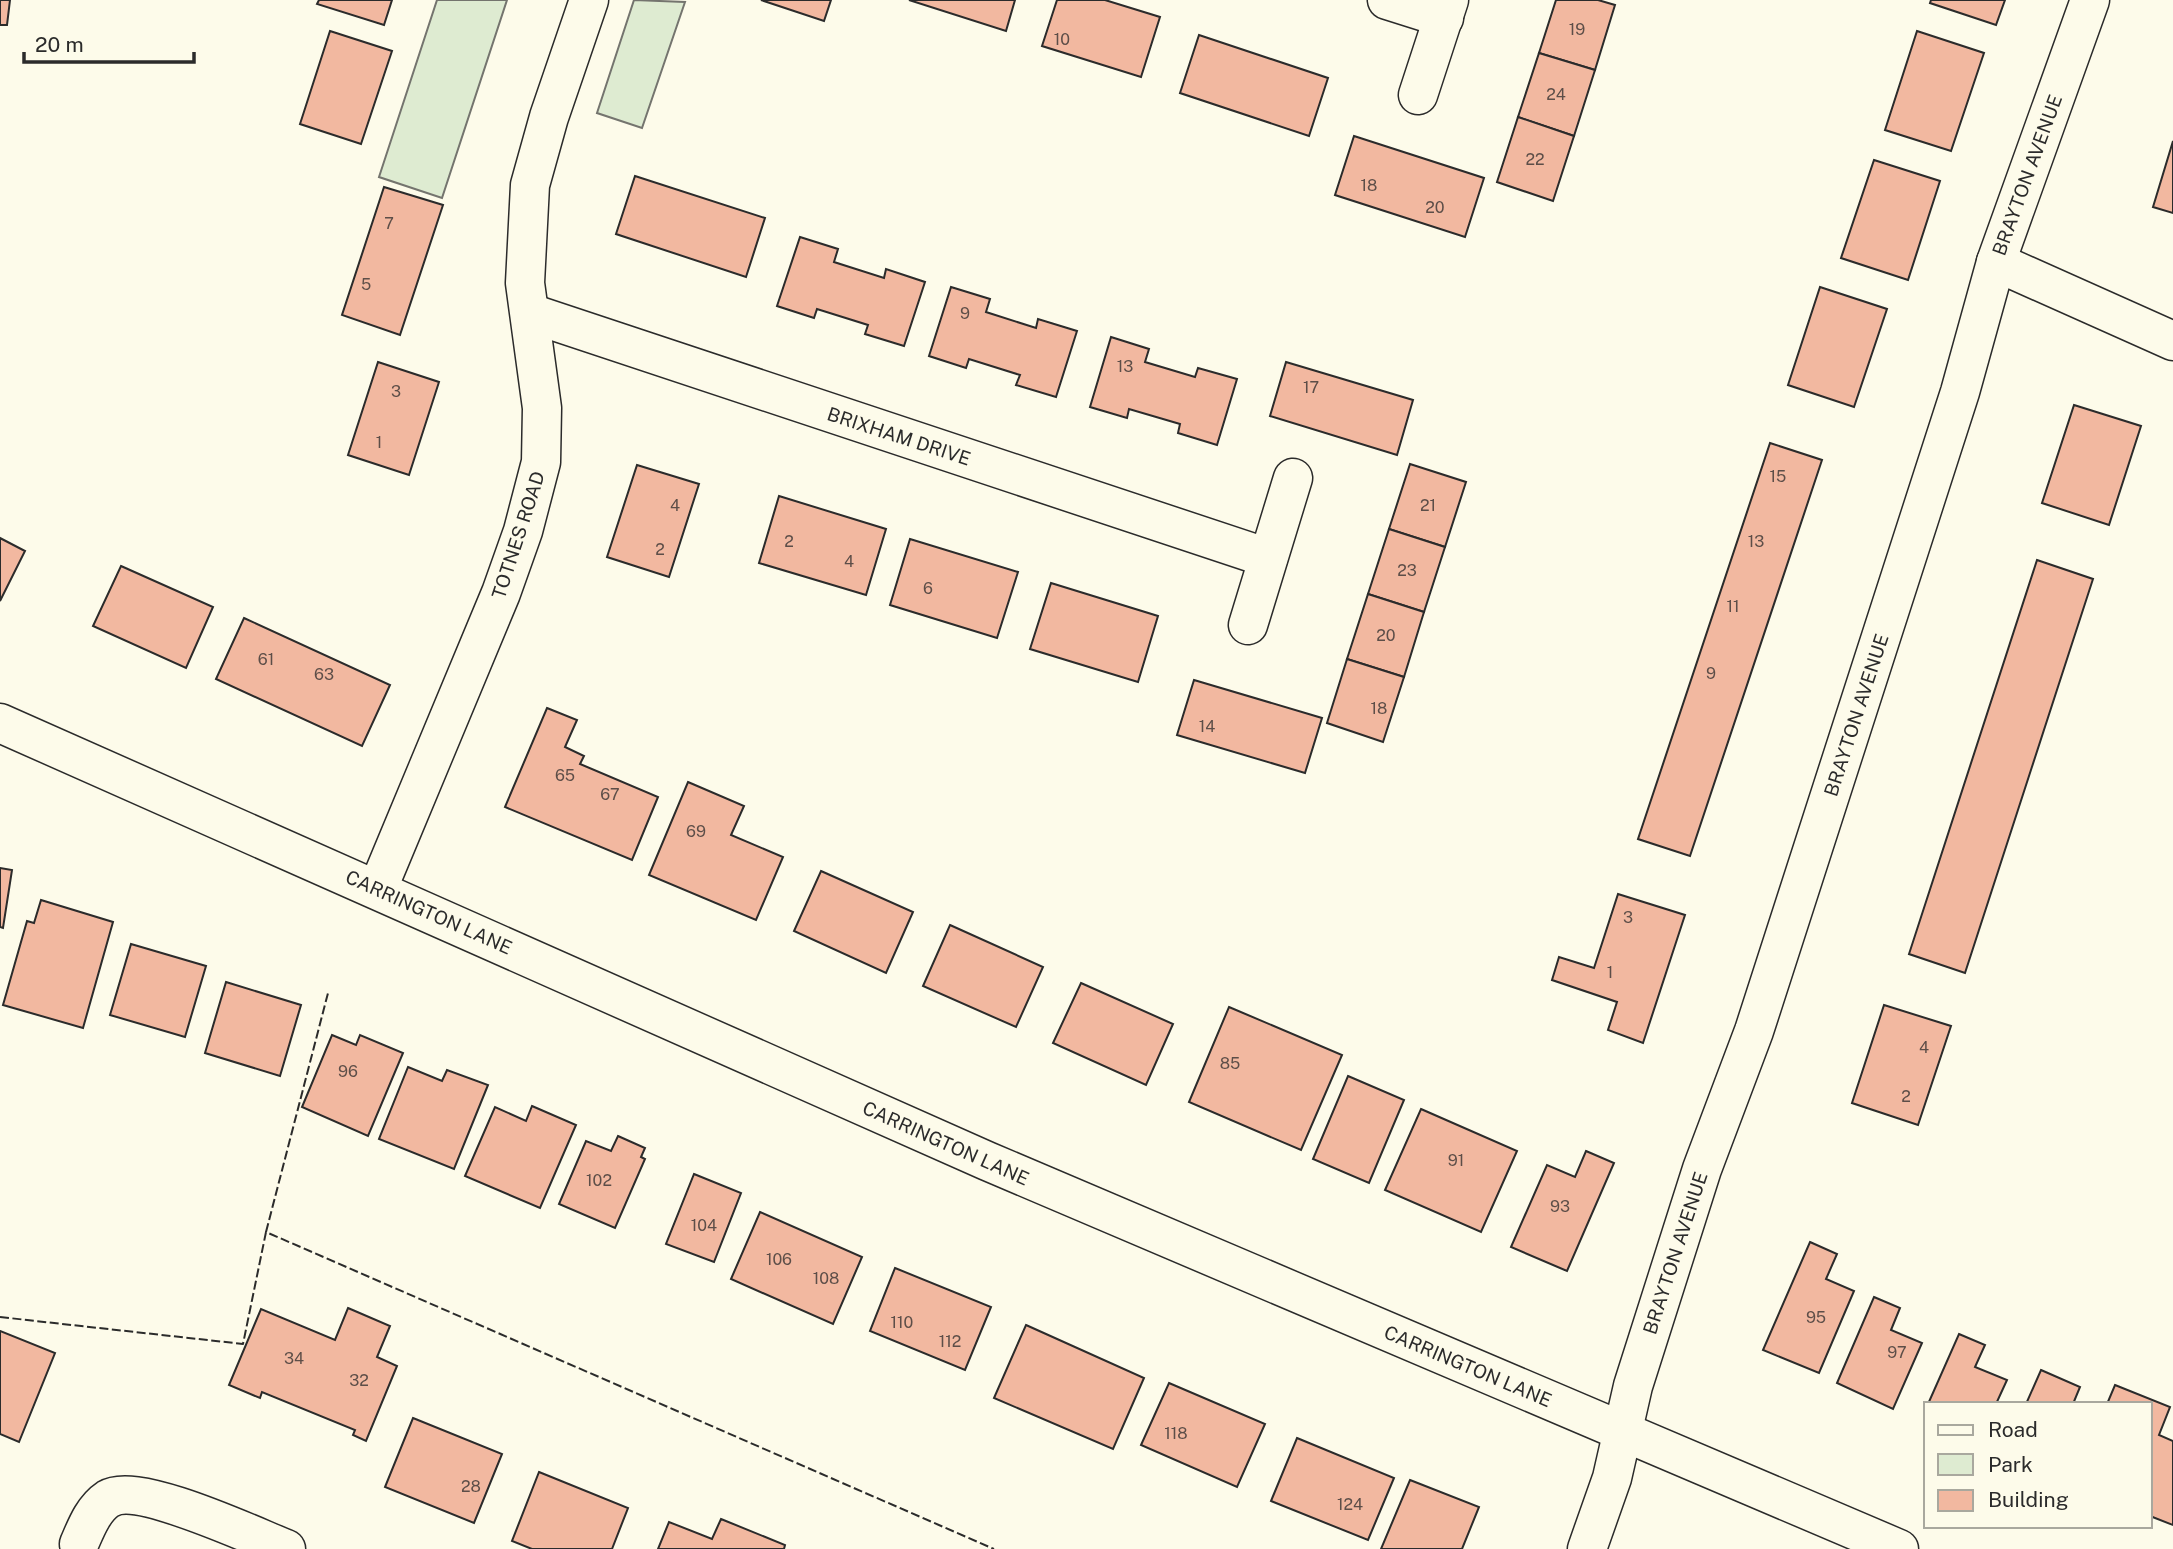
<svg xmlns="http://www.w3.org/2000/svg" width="2173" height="1549" font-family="'Public Sans',sans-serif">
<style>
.green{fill:#deebd1;stroke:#74746e;stroke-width:2}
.building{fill:#f2b8a0;stroke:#2b2b2b;stroke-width:2}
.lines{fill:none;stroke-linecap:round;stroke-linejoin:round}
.street-casing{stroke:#2b2b2b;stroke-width:41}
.primary-casing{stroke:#2b2b2b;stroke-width:41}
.street{stroke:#fdfbea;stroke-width:38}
.primary{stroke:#fdfbea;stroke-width:38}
.fence{stroke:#2b2b2b;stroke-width:2;stroke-dasharray:9 3.5;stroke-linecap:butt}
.labels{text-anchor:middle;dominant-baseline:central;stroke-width:5;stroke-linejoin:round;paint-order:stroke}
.number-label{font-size:16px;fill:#5d4e48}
.street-label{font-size:19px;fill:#2b2b2b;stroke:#fdfbea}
</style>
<rect width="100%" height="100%" fill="#fdfbea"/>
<!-- green -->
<g class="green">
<path d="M 437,0 L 507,0 L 442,198 L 379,177 Z"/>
<path d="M 634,0 L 685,2 L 642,128 L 597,113 Z"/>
</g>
<!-- building -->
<g class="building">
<path d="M 0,0 L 10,0 L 7,25 L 0,25 Z"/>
<path d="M 319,0 L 392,0 L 384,25 L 317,4 Z"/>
<path d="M 761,0 L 831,0 L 824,21 Z"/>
<path d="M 909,0 L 1015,0 L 1006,31 Z"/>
<path d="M 1057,0 L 1105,0 L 1160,17 L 1141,77 L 1042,46 Z"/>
<path d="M 1556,0 L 1598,0 L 1615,5 L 1595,70 L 1539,53 Z"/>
<path d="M 1931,0 L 2005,0 L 1996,25 L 1930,3 Z"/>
<path d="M 330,31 L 392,51 L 361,144 L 300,124 Z"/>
<path d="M 1917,31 L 1984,53 L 1951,151 L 1885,130 Z"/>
<path d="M 1199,35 L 1328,78 L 1309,136 L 1180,93 Z"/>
<path d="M 1539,53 L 1595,70 L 1574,136 L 1518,117 Z"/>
<path d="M 1518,117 L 1574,136 L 1553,201 L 1497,182 Z"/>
<path d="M 1354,136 L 1484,178 L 1465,237 L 1335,195 Z"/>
<path d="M 2173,141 L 2173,213 L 2153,207 Z"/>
<path d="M 1874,160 L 1940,181 L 1908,280 L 1841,258 Z"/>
<path d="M 635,176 L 765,218 L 746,277 L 616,234 Z"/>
<path d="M 384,187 L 443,205 L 400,335 L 342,315 Z"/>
<path d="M 800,237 L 838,249 L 834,262 L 884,278 L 886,269 L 925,282 L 904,346 L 865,334 L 868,325 L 817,309 L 814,318 L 777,306 Z"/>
<path d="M 951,287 L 990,299 L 986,312 L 1036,328 L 1038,319 L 1077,331 L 1056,397 L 1016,385 L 1020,375 L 969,359 L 966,368 L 929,356 Z"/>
<path d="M 1820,287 L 1887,309 L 1854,407 L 1788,385 Z"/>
<path d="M 1111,337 L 1149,349 L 1145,362 L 1195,377 L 1198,368 L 1237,379 L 1217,445 L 1178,433 L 1180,424 L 1129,409 L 1127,418 L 1090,407 Z"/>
<path d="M 378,362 L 439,382 L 409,475 L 348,455 Z"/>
<path d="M 1286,362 L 1413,400 L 1397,455 L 1270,416 Z"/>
<path d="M 2074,405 L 2141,426 L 2109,525 L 2042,503 Z"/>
<path d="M 1770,443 L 1822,460 L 1690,856 L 1638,839 Z"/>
<path d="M 1410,464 L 1466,482 L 1445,547 L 1389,529 Z"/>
<path d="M 637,465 L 699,484 L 669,577 L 607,557 Z"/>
<path d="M 779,496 L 886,529 L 866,595 L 759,563 Z"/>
<path d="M 1389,529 L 1445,547 L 1424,612 L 1368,594 Z"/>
<path d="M 0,538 L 25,551 L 0,601 Z"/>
<path d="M 910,539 L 1018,572 L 997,638 L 890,605 Z"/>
<path d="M 2037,560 L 2093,579 L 1965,973 L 1909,954 Z"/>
<path d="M 121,566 L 213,607 L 186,668 L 93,626 Z"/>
<path d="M 1051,583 L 1158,616 L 1138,682 L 1030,649 Z"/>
<path d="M 1368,594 L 1424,612 L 1404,677 L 1347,659 Z"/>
<path d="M 244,618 L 390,685 L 362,746 L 216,679 Z"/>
<path d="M 1347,659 L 1404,677 L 1383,742 L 1327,723 Z"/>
<path d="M 1194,680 L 1322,718 L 1305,773 L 1177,735 Z"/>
<path d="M 547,708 L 577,720 L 565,747 L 584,756 L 580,764 L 658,797 L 632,860 L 505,807 Z"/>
<path d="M 688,782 L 744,806 L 731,835 L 783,857 L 756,920 L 649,875 Z"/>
<path d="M 0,868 L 12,870 L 3,928 L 0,927 Z"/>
<path d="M 821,871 L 913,912 L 886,973 L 794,931 Z"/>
<path d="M 1618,894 L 1685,915 L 1643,1043 L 1608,1030 L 1617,1002 L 1552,980 L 1559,957 L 1594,968 Z"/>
<path d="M 41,900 L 113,922 L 83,1028 L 3,1005 L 27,921 L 34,923 Z"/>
<path d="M 950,925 L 1043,967 L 1016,1027 L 923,986 Z"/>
<path d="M 131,944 L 206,966 L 185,1037 L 110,1015 Z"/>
<path d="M 226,982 L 301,1005 L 280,1076 L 205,1053 Z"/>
<path d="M 1081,983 L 1173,1024 L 1146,1085 L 1053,1043 Z"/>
<path d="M 1884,1005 L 1951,1026 L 1918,1125 L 1852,1103 Z"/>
<path d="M 1229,1007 L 1342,1055 L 1301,1150 L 1189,1102 Z"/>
<path d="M 332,1035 L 356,1045 L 360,1035 L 403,1053 L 368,1136 L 302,1107 Z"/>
<path d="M 408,1067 L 442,1081 L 447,1070 L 488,1085 L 454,1169 L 379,1139 Z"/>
<path d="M 1348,1076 L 1404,1100 L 1369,1183 L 1313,1159 Z"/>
<path d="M 532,1106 L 576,1125 L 540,1208 L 465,1176 L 495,1107 L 526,1121 Z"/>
<path d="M 1421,1109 L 1517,1151 L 1481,1232 L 1385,1190 Z"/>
<path d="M 618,1136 L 645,1148 L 641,1157 L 645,1159 L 615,1228 L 559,1204 L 586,1141 L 611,1151 Z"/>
<path d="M 1586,1151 L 1614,1163 L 1567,1271 L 1511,1247 L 1547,1165 L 1575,1177 Z"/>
<path d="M 694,1174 L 741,1193 L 714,1262 L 666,1244 Z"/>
<path d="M 760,1212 L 862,1257 L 833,1324 L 731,1279 Z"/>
<path d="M 1810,1242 L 1837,1254 L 1826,1279 L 1854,1291 L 1819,1373 L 1763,1350 Z"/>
<path d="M 895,1268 L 991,1307 L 965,1370 L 870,1331 Z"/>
<path d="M 1874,1297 L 1900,1308 L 1891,1330 L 1922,1343 L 1893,1409 L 1837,1383 Z"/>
<path d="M 348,1308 L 390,1326 L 377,1357 L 397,1366 L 366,1441 L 353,1435 L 355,1430 L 262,1392 L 260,1398 L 229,1385 L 261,1309 L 335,1340 Z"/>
<path d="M 1026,1325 L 1144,1378 L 1113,1449 L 994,1398 Z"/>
<path d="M 0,1331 L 55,1353 L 19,1442 L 0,1434 Z"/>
<path d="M 1959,1334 L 1985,1345 L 1975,1367 L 2007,1380 L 1996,1404 L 1928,1404 Z"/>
<path d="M 2041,1370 L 2080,1387 L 2073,1404 L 2026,1404 Z"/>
<path d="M 1169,1383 L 1265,1424 L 1237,1487 L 1141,1445 Z"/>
<path d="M 2115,1385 L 2170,1407 L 2159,1435 L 2173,1441 L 2173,1525 L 2150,1516 L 2150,1404 L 2107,1404 Z"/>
<path d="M 413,1418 L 502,1454 L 474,1523 L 385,1487 Z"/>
<path d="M 1297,1438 L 1394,1478 L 1368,1540 L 1271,1501 Z"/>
<path d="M 539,1472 L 628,1508 L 612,1549 L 532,1549 L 512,1541 Z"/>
<path d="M 1410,1480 L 1479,1507 L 1462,1549 L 1381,1549 Z"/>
<path d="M 721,1519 L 785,1545 L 784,1549 L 658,1549 L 669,1522 L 712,1539 Z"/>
</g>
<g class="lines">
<!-- street casing -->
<g class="street-casing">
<g id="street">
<path d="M 1387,0 L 1444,18"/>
<path d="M 1418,95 L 1449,0"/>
<path d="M 1996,262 L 2173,341"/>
<path d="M 530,313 L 1268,558"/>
<path d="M 1248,625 L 1293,478"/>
<path d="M 378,888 L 501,593 L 523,531 L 541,462 L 542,408 L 525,283 L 530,185 L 549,117 L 589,0"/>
<path d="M 79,1544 C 86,1528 93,1509 108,1499 C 137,1481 253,1536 286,1549"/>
<path d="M 1587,1549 L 1612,1478 L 1633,1386 L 1702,1169 L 1754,1031 L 1960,392 L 1996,262 L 2090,0"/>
</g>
</g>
<!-- primary casing -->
<g class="primary-casing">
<path id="primary" d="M 0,723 L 987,1161 L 1899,1549"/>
</g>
<!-- street -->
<use href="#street" class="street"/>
<!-- primary -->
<use href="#primary" class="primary"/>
<!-- fence -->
<g class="fence">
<path d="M 266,1232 L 328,993"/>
<path d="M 0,1317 L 243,1344 L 266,1232 L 994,1549"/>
</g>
</g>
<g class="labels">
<!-- number labels -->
<g class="number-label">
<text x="1577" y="29">19</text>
<text x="1062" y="39">10</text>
<text x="1556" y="94">24</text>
<text x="1535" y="159">22</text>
<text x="1369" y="185">18</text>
<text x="1435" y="207">20</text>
<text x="389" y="223">7</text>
<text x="366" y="284">5</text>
<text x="965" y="313">9</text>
<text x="1125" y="366">13</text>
<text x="1311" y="387">17</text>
<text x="396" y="391">3</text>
<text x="379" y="442">1</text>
<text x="1778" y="476">15</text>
<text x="675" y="505">4</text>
<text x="1428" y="505">21</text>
<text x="789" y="541">2</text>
<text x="1756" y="541">13</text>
<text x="660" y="549">2</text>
<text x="849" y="561">4</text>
<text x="1407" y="570">23</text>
<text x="928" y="588">6</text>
<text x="1733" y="606">11</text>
<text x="1386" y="635">20</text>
<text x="266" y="659">61</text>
<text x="1711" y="673">9</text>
<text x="324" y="674">63</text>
<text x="1379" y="708">18</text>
<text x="1207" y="726">14</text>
<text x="565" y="775">65</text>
<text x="610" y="794">67</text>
<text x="696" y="831">69</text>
<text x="1628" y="917">3</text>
<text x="1610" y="972">1</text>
<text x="1924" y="1047">4</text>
<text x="1230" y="1063">85</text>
<text x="348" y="1071">96</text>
<text x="1906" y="1096">2</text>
<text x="1456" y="1160">91</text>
<text x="599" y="1180">102</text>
<text x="1560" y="1206">93</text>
<text x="704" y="1225">104</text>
<text x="779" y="1259">106</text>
<text x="826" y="1278">108</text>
<text x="1816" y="1317">95</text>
<text x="902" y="1322">110</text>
<text x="950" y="1341">112</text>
<text x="1897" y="1352">97</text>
<text x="294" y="1358">34</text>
<text x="359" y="1380">32</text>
<text x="1176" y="1433">118</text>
<text x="471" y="1486">28</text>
<text x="1350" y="1504">124</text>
</g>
<!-- street labels -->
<g class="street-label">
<text transform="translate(2027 175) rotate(-70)">BRAYTON AVENUE</text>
<text transform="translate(899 436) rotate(18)">BRIXHAM DRIVE</text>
<text transform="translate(518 535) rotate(-72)">TOTNES ROAD</text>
<text transform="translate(1856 715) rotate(-72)">BRAYTON AVENUE</text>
<text transform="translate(429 912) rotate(24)">CARRINGTON LANE</text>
<text transform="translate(946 1143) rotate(24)">CARRINGTON LANE</text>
<text transform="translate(1675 1253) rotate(-72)">BRAYTON AVENUE</text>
<text transform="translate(1468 1366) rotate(23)">CARRINGTON LANE</text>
</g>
</g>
<!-- legend -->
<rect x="1924" y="1402" width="228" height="126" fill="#fdfbea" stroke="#a9a89e" stroke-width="2"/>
<rect x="1938" y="1425" width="35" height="10" fill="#fdfbea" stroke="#a9a89e" stroke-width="2"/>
<text x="1988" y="1437" font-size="21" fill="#2b2b2b">Road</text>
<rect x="1938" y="1454" width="35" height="21" fill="#deebd1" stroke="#a9a89e" stroke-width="2"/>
<text x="1988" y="1472" font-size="21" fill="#2b2b2b">Park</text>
<rect x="1938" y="1490" width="35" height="21" fill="#f2b8a0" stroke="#a9a89e" stroke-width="2"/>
<text x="1988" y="1507" font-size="21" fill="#2b2b2b">Building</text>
<!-- scale -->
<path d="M24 52v10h170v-10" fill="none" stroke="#2b2b2b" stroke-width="3.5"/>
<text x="35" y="52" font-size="21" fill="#2b2b2b" stroke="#fdfbea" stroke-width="5" paint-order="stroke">20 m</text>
</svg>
